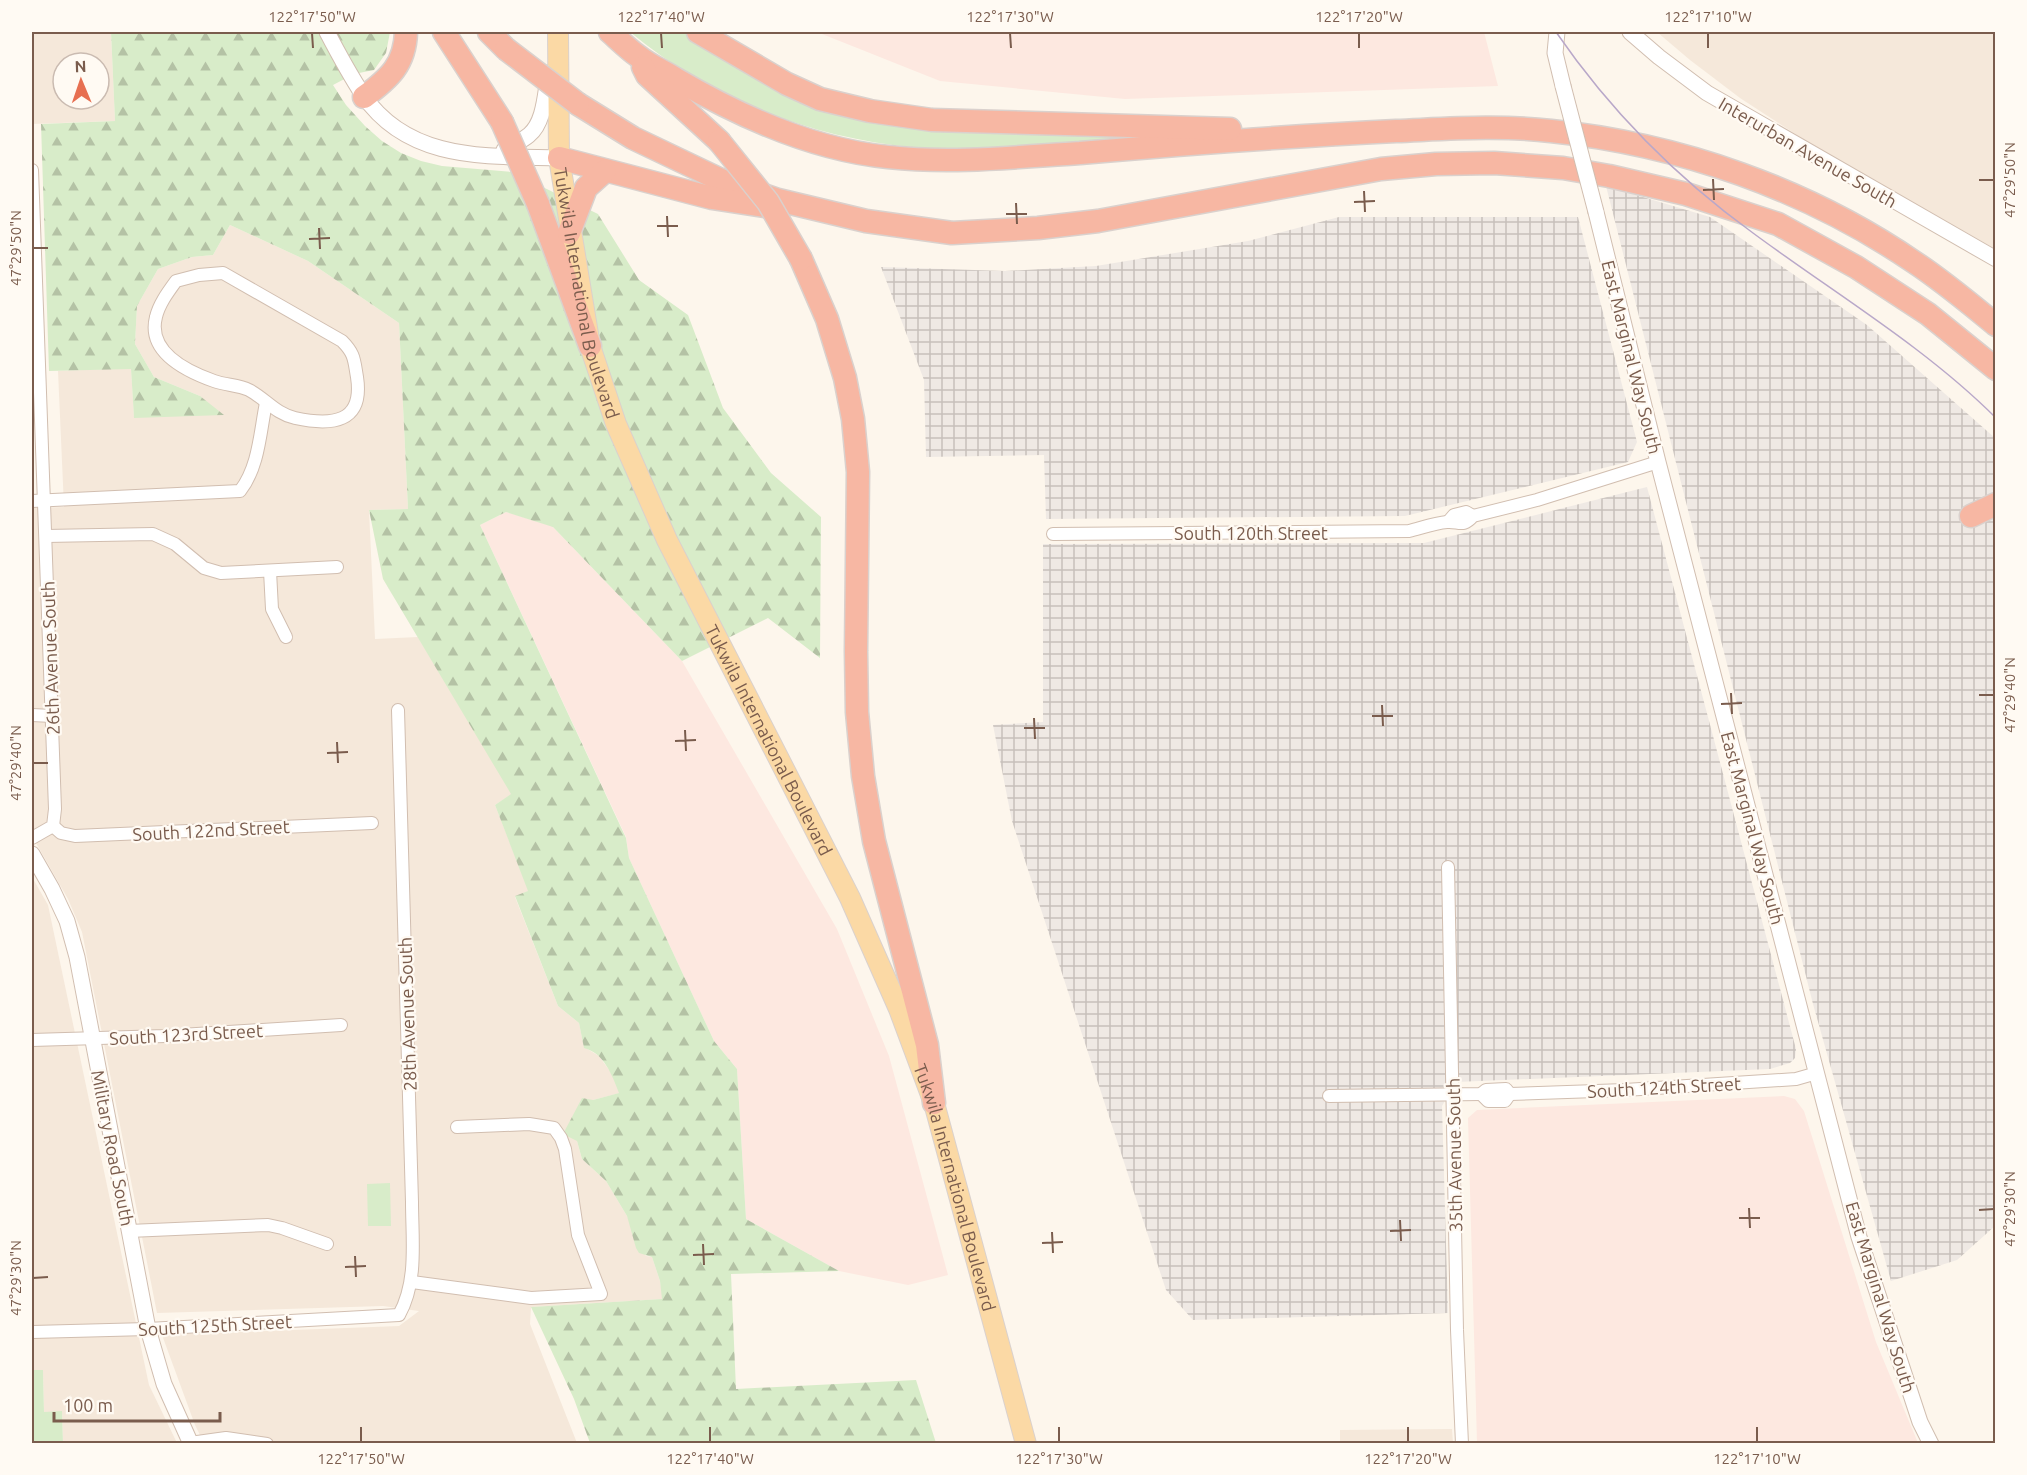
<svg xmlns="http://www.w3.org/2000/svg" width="2027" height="1475" font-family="Ubuntu,sans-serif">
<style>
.residential{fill:#f5e8da;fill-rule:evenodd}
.commercial{fill:#fde8e0}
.industrial{fill:url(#industrial-grid)}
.green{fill:#d8ecc9}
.forest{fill:url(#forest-firs)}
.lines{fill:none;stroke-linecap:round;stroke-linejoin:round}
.minor-casing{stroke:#d1beb0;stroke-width:14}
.tertiary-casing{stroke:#d1beb0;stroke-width:17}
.primary-casing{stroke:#dad1cd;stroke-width:22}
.motorway-casing{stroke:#dad1cd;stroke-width:25}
.minor{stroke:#fff;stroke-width:12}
.tertiary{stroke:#fff;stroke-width:15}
.primary{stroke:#fbd9a5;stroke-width:20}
.motorway{stroke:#f7b7a3;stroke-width:22}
.tram{stroke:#b9a8c9;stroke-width:1.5}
.tertiary-bridge-casing{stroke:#d1beb0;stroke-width:17;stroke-linecap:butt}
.motorway-bridge-casing{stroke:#dad1cd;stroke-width:25;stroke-linecap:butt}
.tertiary-bridge{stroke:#fff;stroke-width:15}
.motorway-bridge{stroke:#f7b7a3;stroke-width:22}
.ticks{fill:none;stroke:#7a5c4d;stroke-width:2}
.labels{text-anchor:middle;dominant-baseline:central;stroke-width:4.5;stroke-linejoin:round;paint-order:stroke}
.street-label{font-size:18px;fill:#7a5c4d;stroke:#fffaf3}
.neatline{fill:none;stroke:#7a5c4d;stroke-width:2}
.ticks-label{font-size:15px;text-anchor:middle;fill:#7a5c4d}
</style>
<defs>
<pattern id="industrial-grid" width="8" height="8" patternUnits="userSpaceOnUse" patternTransform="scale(1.5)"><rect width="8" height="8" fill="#efe9e4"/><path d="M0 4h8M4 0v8" fill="none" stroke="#c7c0bb"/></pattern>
<pattern id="forest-firs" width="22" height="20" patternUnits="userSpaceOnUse" patternTransform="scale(1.5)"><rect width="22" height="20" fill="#d8ecc9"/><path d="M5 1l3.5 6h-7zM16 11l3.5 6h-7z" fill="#b4c2a5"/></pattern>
</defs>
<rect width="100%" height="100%" fill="#fdf6ec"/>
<!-- residential -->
<g class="residential">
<path d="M 32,32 L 111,32 L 115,121 L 32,124 ZM 63,63 L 99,63 L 99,99 L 63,99 Z"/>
<path d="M 1657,32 L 1995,32 L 1995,249 L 1817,148 L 1740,98 L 1690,60 Z"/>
<path d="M 230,225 L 308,261 L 399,323 L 408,509 L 369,510 L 375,639 L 418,637 L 512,794 L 495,805 L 529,891 L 515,897 L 558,1006 L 579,1023 L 584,1047 L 599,1056 L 612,1074 L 620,1093 L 593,1100 L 577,1141 L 582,1159 L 606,1181 L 627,1216 L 646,1256 L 652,1257 L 660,1281 L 663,1299 L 531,1307 L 530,1324 L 577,1443 L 204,1443 L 195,1425 L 162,1335 L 399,1326 L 419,1311 L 383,1306 L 157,1313 L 82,932 L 68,899 L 32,836 L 32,441 L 34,508 L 64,507 L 58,371 L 131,368 L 134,417 L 200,396 L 154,377 L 135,344 L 137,306 L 158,269 L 192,257 L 213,255 Z"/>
<path d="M 32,877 L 48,905 L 149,1385 L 177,1443 L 63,1443 L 62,1412 L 44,1412 L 43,1370 L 32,1370 Z"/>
<path d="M 1452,1429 L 1453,1443 L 1340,1443 L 1340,1430 Z"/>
</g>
<!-- commercial -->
<g class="commercial">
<path d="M 817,32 L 1484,32 L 1498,86 L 1125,99 L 940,81 Z"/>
<path d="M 506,512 L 552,526 L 682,661 L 837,929 L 889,1056 L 948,1275 L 908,1285 L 839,1271 L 746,1219 L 737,1069 L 714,1041 L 629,858 L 626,837 L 480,525 Z"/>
<path d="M 1784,1096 L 1795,1099 L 1804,1111 L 1876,1342 L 1918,1443 L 1477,1443 L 1468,1118 L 1477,1110 Z"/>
</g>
<!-- industrial -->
<g class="industrial">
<path d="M 1606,186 L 1710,217 L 1867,325 L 1995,438 L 1995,1226 L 1957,1260 L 1891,1281 L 1813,1004 Z"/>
<path d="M 1339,217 L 1578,217 L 1637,442 L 1628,462 L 1405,516 L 1046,519 L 1044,455 L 926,457 L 924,380 L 881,267 L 1005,271 L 1096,266 L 1248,241 Z"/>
<path d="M 1647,487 L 1796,1049 L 1795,1058 L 1790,1063 L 1770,1069 L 1456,1082 L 1442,1106 L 1448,1313 L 1193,1320 L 1166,1290 L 1012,821 L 993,725 L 1043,722 L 1043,544 L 1424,543 Z"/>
</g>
<!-- green -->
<g class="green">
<path d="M 630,32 L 684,32 L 705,46 L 798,96 L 1139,137 C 1066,142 983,153 912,147 C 810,138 708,97 630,32 Z"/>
<path d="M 390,1183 L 391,1226 L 368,1226 L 367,1184 Z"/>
<path d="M 32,1370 L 43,1370 L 44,1412 L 62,1411 L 63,1443 L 32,1443 Z"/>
</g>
<!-- forest -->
<path class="forest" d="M 111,32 L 390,32 L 386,53 L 374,70 L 354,74 L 333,85 L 346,105 L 365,126 L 382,141 L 401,153 L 421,161 L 442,166 L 512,172 L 598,214 L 639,280 L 688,315 L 723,408 L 771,473 L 821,517 L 820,658 L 768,618 L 682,661 L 553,527 L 506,512 L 480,525 L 626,838 L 629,858 L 714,1041 L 737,1069 L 746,1219 L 839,1271 L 731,1274 L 736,1389 L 916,1380 L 936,1443 L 590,1443 L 574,1399 L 531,1307 L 662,1299 L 660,1281 L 652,1257 L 639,1253 L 636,1248 L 627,1216 L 606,1181 L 582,1159 L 577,1141 L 563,1134 L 582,1098 L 593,1100 L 619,1093 C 612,1075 604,1053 584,1048 L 579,1023 L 558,1006 L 515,896 L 528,891 L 495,805 L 511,794 L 383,579 L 369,510 L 408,509 L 399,323 L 308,261 L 230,225 L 213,255 L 192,257 L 158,269 L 137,306 L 135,344 L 154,377 L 200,396 L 224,415 L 134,418 L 131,369 L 49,371 L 41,124 L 115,121 Z"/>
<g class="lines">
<!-- minor casing -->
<g class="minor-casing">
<g id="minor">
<path d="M 32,170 L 55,809 L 53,826 L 32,838"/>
<path d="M 223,273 L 342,341 C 355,354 354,360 357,377 C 364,423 332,426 295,418 C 276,414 266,399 249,390 C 239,385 225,385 214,381 C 186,371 147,352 156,317 C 159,304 168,292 176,281 L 199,275 Z"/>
<path d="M 32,501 L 240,491 C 259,467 260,432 266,403"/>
<path d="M 1448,522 L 1454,515 L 1466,512 L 1473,516"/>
<path d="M 1053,534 L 1409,531 C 1421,528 1435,523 1447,522 C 1459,521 1463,528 1473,516 L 1537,500 L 1658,462"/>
<path d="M 46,536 L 153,534 L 175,544 L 204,568 L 221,573 L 337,567"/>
<path d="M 270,571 L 272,609 L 286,637"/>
<path d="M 32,715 L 52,716"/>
<path d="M 53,826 L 61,833 L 75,836 L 372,823"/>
<path d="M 1448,867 L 1457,1330 L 1462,1444"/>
<path d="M 32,1040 L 165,1036 L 341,1025"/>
<path d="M 1481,1094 L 1488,1101 L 1505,1101 L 1510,1094"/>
<path d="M 1329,1096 L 1481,1094 L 1486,1090 L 1506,1089 L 1510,1094 L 1625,1090 L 1796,1079 L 1817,1073"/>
<path d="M 129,1231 L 268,1225 L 282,1228 L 327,1244"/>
<path d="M 412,1282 L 531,1298 L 601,1294 L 578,1235 L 565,1149 L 561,1138 L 554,1128 L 529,1124 L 457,1127"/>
<path d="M 32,1332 L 148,1329 L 399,1315 C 418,1281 412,1240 412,1202 L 398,710"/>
<path d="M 190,1443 L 226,1438 L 267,1444"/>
</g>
</g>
<!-- tertiary casing -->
<g class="tertiary-casing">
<g id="tertiary">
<path d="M 327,32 C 338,53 350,75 363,95 C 409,162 487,156 559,158"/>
<path d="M 1557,32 L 1555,53 L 1563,86"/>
<path d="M 1630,32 L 1659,57 L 1707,93 L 1996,259"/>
<path d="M 504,150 C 512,145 522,141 529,135 C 545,122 545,92 549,73"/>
<path d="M 1596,212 L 1658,462 L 1859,1237 L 1920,1422 L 1931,1444"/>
<path d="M 32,854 L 52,889 L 67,921 L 77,957 L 148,1329 L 164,1384 L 191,1444"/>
</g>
</g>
<!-- primary casing -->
<g class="primary-casing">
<g id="primary">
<path id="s1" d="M 558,32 L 559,158 L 590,346 L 616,424 L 667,540 L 850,898 L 899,1009 L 934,1103 L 1026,1444"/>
</g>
</g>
<!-- motorway casing -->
<g class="motorway-casing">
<g id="motorway">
<path d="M 444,32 L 502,122"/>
<path d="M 489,32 L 506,49"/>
<path d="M 610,32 C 619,40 628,49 638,56 C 649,65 663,71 676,79 C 739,116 814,150 888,157 C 952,164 1016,157 1080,153 C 1185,144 1290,136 1396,131 C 1447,129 1499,125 1551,131 C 1679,144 1807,189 1914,262 C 1943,281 1969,303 1996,325"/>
<path d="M 698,32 L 787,84 L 820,99 L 870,111 L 932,120 L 1230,129"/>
<path d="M 643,67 L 647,75 L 719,141"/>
<path d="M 364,97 C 390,78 405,64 406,32"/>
<path d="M 578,104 L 633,138 L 723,181 L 778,200 L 866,221 L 952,233 L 1038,228 L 1098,221 L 1381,169 L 1436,164 L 1494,163 L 1563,168 L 1609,176 L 1686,194 L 1778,224 L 1856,267 L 1928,314 L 1996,369"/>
<path d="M 559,158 L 712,198 L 764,206"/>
<path d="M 538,204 L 590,346"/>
<path d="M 569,233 L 586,188 L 605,171"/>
<path d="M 801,259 L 827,319 L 845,378 L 853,419 L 858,472 L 856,651 L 857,712 L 863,776 L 874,841 L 927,1045 L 934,1103"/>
<path d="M 1971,516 L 1996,504"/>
</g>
</g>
<!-- minor -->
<use href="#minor" class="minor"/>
<!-- tertiary -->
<use href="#tertiary" class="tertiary"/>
<!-- primary -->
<use href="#primary" class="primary"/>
<!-- motorway -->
<use href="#motorway" class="motorway"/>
<!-- tram -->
<path class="tram" d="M 1556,32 C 1609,109 1677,178 1753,233 C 1834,293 1925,347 1996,418"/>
<!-- tertiary-bridge casing -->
<g class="tertiary-bridge-casing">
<path id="tertiary-bridge" d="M 1563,86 L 1596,212"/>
</g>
<!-- motorway-bridge casing -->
<g class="motorway-bridge-casing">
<g id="motorway-bridge">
<path d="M 506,49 L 578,104"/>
<path d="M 502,122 L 538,204"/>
<path d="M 719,141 L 768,202 L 801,259"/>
</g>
</g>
<!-- tertiary-bridge -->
<use href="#tertiary-bridge" class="tertiary-bridge"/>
<!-- motorway-bridge -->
<use href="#motorway-bridge" class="motorway-bridge"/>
</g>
<!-- ticks -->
<path class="ticks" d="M 312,33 L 313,48M 661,33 L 662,48M 1010,33 L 1011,48M 1359,33 L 1359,48M 1708,33 L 1708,48M 1713,179 L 1714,200M 1979,180 L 1994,180M 1703,190 L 1724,189M 1364,191 L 1365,212M 1354,202 L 1375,201M 1016,203 L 1017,224M 1006,214 L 1027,214M 667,216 L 668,237M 657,226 L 678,226M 319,228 L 320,249M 309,239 L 330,238M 33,248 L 48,248M 1731,693 L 1732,714M 1979,695 L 1994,695M 1721,704 L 1742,703M 1382,705 L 1383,726M 1372,716 L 1393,716M 1034,718 L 1035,739M 1024,728 L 1045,728M 685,730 L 686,751M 675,741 L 696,740M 337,742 L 338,763M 327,753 L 348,752M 33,763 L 48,763M 1749,1208 L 1750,1228M 1979,1210 L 1994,1209M 1739,1218 L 1760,1218M 1400,1220 L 1401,1241M 1390,1231 L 1411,1230M 1052,1232 L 1053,1253M 1042,1243 L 1063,1242M 703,1244 L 704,1265M 693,1255 L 714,1254M 355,1256 L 356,1277M 345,1267 L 366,1266M 33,1278 L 48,1277M 361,1427 L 361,1442M 710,1427 L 710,1442M 1059,1427 L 1059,1442M 1408,1427 L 1408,1442M 1757,1427 L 1757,1442"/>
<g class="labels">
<!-- street labels -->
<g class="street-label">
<text transform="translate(1808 152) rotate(30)">Interurban Avenue South</text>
<text stroke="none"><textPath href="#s1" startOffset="264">Tukwila International Boulevard</textPath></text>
<text transform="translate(1632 357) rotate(76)">East Marginal Way South</text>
<text x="1251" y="533">South 120th Street</text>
<text transform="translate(50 658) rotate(-92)">26th Avenue South</text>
<text stroke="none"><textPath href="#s1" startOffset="750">Tukwila International Boulevard</textPath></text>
<text transform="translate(1753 828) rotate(75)">East Marginal Way South</text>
<text transform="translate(211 830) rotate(-3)">South 122nd Street</text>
<text transform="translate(407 1014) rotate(-92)">28th Avenue South</text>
<text transform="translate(186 1034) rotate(-3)">South 123rd Street</text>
<text transform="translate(1664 1087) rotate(-3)">South 124th Street</text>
<text transform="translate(113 1148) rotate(79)">Military Road South</text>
<text transform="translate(1454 1155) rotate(-91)">35th Avenue South</text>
<text stroke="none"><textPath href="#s1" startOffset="1236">Tukwila International Boulevard</textPath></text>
<text transform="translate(1881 1297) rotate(73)">East Marginal Way South</text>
<text transform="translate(215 1325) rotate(-3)">South 125th Street</text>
</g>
</g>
<!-- border -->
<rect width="2027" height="1475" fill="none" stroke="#fffaf3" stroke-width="66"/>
<!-- north arrow -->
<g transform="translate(81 81) rotate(358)"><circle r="28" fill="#fffaf3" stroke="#cabbb1" stroke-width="1.5"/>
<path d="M0-4.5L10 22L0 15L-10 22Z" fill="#e76f51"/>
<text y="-9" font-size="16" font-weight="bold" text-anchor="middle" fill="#7a5c4d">N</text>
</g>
<!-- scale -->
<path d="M54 1412v9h166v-9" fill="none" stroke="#7a5c4d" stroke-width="3"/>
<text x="63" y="1412" font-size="18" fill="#7a5c4d" stroke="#fffaf3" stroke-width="4.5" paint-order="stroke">100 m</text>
<rect x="33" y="33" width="1961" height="1409" class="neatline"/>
<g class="ticks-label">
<text x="312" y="22">122°17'50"W</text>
<text x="661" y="22">122°17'40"W</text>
<text x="1010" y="22">122°17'30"W</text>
<text x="1359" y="22">122°17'20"W</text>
<text x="1708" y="22">122°17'10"W</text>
<text transform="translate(2010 180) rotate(-90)" y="5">47°29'50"N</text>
<text transform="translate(16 248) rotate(-90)" y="5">47°29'50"N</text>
<text transform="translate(2010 695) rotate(-90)" y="5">47°29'40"N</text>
<text transform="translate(16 763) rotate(-90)" y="5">47°29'40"N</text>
<text transform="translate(2010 1209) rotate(-90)" y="5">47°29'30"N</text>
<text transform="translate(16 1278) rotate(-90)" y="5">47°29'30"N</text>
<text x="361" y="1464">122°17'50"W</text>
<text x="710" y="1464">122°17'40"W</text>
<text x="1059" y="1464">122°17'30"W</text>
<text x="1408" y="1464">122°17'20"W</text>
<text x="1757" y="1464">122°17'10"W</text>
</g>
</svg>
